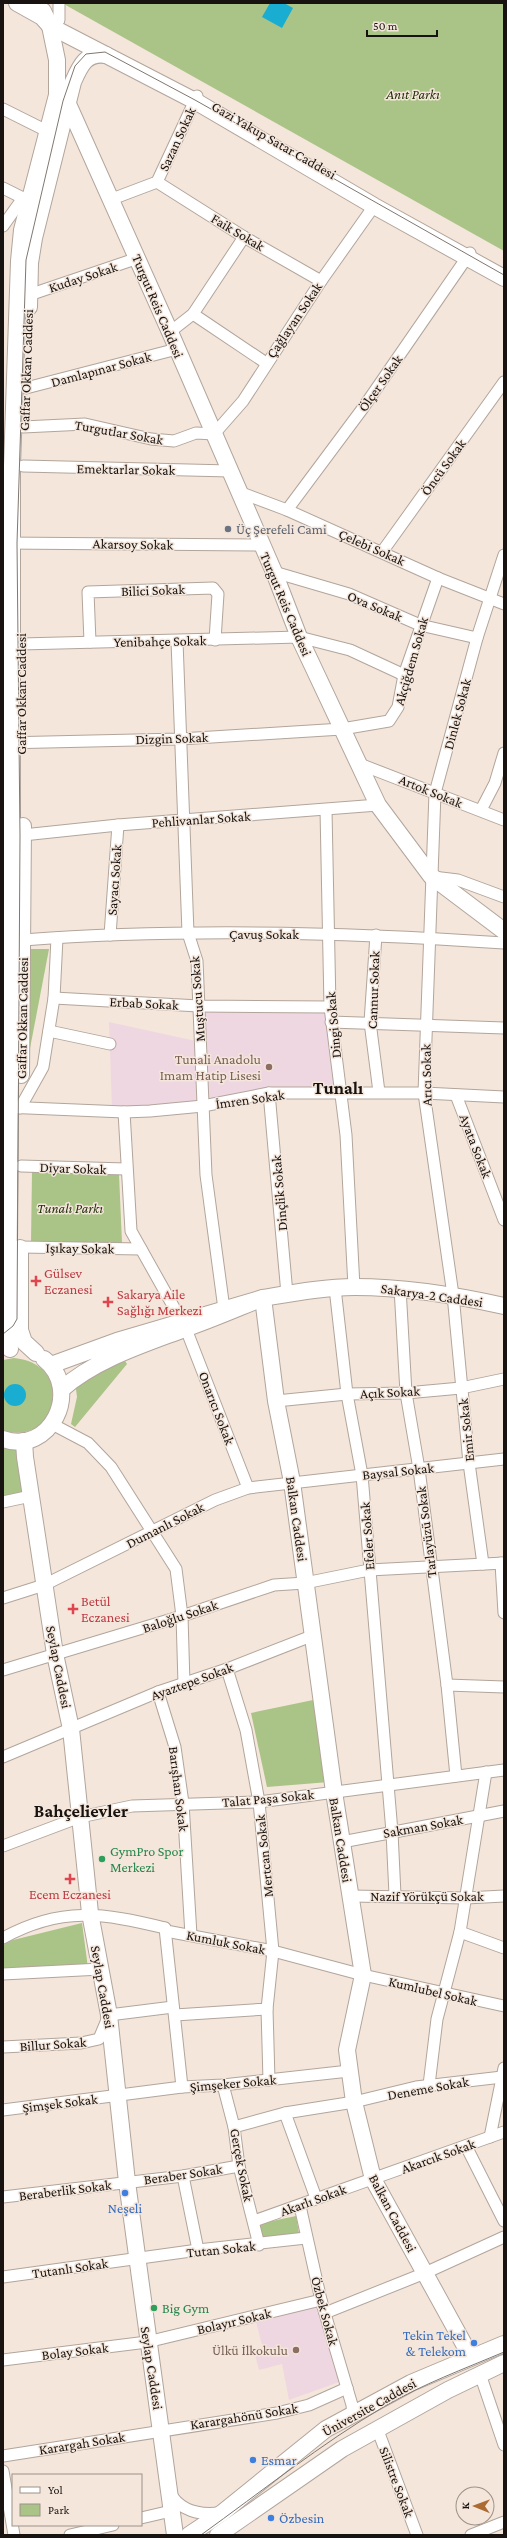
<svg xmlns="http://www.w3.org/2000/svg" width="507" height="2538" font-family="'Crimson Pro',serif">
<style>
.education{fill:#efd7e2}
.green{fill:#aac386}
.water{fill:#19add2}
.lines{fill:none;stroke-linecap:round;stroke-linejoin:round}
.minor-casing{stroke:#b2a59b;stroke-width:13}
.secondary-casing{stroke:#b2a59b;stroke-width:18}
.minor{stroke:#fff;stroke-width:11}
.secondary{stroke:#fff;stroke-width:16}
.tram{stroke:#807770;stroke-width:1}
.worship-dot{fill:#6b7280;stroke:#f4e6db;stroke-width:1.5}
.education-dot{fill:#8d6e63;stroke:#f4e6db;stroke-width:1.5}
.health-dot{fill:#e0444e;stroke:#f4e6db;stroke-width:1.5}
.leisure-dot{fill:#2e9e5b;stroke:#f4e6db;stroke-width:1.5}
.shop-dot{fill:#3f7fe0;stroke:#f4e6db;stroke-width:1.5}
.labels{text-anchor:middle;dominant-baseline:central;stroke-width:3;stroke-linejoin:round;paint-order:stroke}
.park-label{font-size:14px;font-style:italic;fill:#22300a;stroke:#f4e6db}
.street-label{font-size:14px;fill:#181310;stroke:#f4e6db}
.worship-label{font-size:14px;fill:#5b616d;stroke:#f4e6db;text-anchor:start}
.education-label{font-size:14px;fill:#785e54;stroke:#f4e6db;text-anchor:end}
.health-label{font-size:14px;fill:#be3a42;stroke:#f4e6db;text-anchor:start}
.leisure-label{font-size:14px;fill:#27864d;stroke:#f4e6db;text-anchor:start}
.shop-label{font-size:14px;fill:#366cbe;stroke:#f4e6db;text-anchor:start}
.district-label{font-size:18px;font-weight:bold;fill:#181310;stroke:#f4e6db}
</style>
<rect width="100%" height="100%" fill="#f4e6db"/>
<!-- education -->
<g class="education">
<path d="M 199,1006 L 330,1007 L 339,1092 L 112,1111 L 109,1022 L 196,1041 Z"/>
<path d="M 321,2301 L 342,2381 L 289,2400 L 282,2364 L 259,2370 L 254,2351 L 263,2349 L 255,2318 Z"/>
</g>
<!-- green -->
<g class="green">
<path d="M 62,3 L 504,3 L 504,251 Z"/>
<path d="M 29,949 L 49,949 L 27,1064 Z"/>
<path d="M 32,1171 L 119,1174 L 122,1243 L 31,1243 Z"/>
<path d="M 14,1358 C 78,1364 55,1449 3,1430 L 3,1360 Z"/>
<path d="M 125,1361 L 127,1364 L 75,1427 L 71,1424 L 77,1397 L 75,1381 Z"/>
<path d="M 3,1441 L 15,1443 L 27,1494 L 3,1499 Z"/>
<path d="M 318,1699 L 329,1782 L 267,1787 L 251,1713 Z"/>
<path d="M 82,1923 L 88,1968 L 3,1970 L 3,1945 L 13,1940 Z"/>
<path d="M 296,2216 L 299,2233 L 262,2241 L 258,2224 Z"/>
</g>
<!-- water -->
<g class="water">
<path d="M 270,3 L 284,3 L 293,8 L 282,28 L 262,17 Z"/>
<circle cx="15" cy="1395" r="11"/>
</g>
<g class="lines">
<!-- minor casing -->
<g class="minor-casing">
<g id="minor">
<path d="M 50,26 L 59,20 L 59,3"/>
<path d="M 3,109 L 47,131"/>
<path d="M 157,182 L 244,237 L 321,281"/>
<path d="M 3,188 L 23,198"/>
<path d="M 112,199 L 157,182 L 197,96"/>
<path d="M 3,226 L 23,198 L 31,195"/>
<path d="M 29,295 L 138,258"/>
<path d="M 193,314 L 266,363"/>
<path d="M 170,332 L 193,314 L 244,237"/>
<path d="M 26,388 L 177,349"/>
<path d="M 23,427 L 85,424 L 151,439 L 174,441 L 196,433 L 214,434 L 243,401 L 321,281 L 374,206"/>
<path d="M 23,466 L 230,471"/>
<path d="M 239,492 L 287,510 L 438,578 L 504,604"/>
<path d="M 287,510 L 363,408 L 470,253"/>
<path d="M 3,543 L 262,545"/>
<path d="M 382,552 L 504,382"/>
<path d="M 274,572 L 349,594 L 420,625 L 477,638"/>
<path d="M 177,641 L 188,933 L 197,961 L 206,1175 L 224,1309"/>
<path d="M 3,642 L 21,644 L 299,637 L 350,650 L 404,675"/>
<path d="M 90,642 L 88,592 L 213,588 L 218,594 L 215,640"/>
<path d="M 3,743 L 180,739 L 342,729 L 389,721 L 398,707 L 404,675 L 438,578"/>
<path d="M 357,763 L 504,820"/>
<path d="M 326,810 L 330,1007 L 346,1135 L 354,1287"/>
<path d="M 481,810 L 495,783 L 504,753"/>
<path d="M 3,835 L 23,835 L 118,825 L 378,805"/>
<path d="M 433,877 L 458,880 L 504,897"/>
<path d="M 110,935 L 118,825"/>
<path d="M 376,935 L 370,1022 L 379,1092"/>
<path d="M 23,940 C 183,928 344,932 504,943"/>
<path d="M 54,998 L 199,1006 L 330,1007"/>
<path d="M 331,1022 L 504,1028"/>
<path d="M 49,1031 L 110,1044"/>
<path d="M 269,1093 L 287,1294"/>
<path d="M 456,1095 L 504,1220"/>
<path d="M 4,1107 L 124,1112 L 150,1111 L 203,1106 L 269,1093 L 424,1093 L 504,1097"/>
<path d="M 20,1108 L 43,1067 L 54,998 L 57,938"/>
<path d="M 124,1112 L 131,1231 L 186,1329 L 248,1488"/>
<path d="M 21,1166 L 126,1169"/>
<path d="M 20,1247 L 141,1249"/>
<path d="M 335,1288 L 347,1394 L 362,1475 L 392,1832 L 395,1895"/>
<path d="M 400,1288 L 406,1393 L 419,1469 L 447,1685 L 456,1776"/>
<path d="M 276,1401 L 347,1394 L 406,1393 L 461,1388 L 504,1379"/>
<path d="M 52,1424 L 88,1443 L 111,1467 L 176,1569 L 182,1616 L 184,1684"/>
<path d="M 3,1502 L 31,1496"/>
<path d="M 501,1563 L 504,1613"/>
<path d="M 483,1564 L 469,1463 L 453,1295 L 424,1093 L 435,793 L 477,638 L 504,555"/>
<path d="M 3,1598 L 44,1585 L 215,1500 L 248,1488 L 504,1459"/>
<path d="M 3,1670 L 182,1616 L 274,1585 L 305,1583 L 369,1570 L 504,1563"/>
<path d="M 447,1685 L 504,1687"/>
<path d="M 158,1692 L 175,1747 L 183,1803 L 191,1935"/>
<path d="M 3,1757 L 158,1692 L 227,1669 L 314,1635"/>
<path d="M 342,1842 L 504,1811"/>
<path d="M 3,1846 L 80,1817 L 132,1806 L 259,1802 L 504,1770"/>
<path d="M 350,1896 L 466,1898 L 504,1896"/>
<path d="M 165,1928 L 182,2087"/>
<path d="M 460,1932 L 504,1948"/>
<path d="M 3,1938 C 61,1906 103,1913 165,1928 L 166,1931 L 273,1951 L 363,1975 L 504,2006"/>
<path d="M 3,1974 L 101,1969"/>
<path d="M 267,2009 L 269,2080"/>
<path d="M 175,2015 L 267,2009 L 273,1951 L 259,1802 L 246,1730 L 227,1669"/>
<path d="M 3,2047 L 81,2043 L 99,2039 L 109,2015 L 173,2007"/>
<path d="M 223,2085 L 234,2127 L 239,2166 L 259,2245"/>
<path d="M 429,2085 L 437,2019 L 460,1932 L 486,1772"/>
<path d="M 3,2110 L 182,2087 L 223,2085 L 349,2071"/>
<path d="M 285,2113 L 316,2198"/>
<path d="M 234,2127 L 285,2113 L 354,2102 L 416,2087 L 502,2077"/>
<path d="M 490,2137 L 504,2068"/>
<path d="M 466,2146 L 504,2221"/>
<path d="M 183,2176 L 198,2250"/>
<path d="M 3,2197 L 183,2176 L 239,2166"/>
<path d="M 300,2206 L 321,2300 L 352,2405 L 353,2415"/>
<path d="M 254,2221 L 504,2132"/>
<path d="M 3,2277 L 198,2250 L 306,2238"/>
<path d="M 325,2313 L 425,2273 L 504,2237"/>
<path d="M 3,2360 L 147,2342 L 321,2300"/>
<path d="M 480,2374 L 504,2445"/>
<path d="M 377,2428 L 417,2535"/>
<path d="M 3,2456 L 277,2413 L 309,2405 L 347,2388"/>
<path d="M 3,2471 L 14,2535"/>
<path d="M 170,2493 C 180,2511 200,2515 219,2513"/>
<path d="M 141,2518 L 171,2511"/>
<path d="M 70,2535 L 113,2525"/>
<path d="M 471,2535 L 504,2522"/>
</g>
</g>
<!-- secondary casing -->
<g class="secondary-casing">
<g id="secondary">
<path d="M 17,3 L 42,17 L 50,26 L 195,101 L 374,206 L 504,278"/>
<path d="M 68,104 L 170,332 L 274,572 L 299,637 L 378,805 L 431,876 L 504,931"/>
<path d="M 29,307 L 30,263 L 34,238 L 73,82 C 80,66 86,52 106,55"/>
<path d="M 21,1075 L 23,826"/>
<path d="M 20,1248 L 20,1330 L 24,1342 L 36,1353"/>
<path d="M 10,1349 L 8,1331 L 12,836 L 12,466 L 19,261 L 22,230 L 57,95 L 57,60 L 50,26 L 43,11 L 28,3"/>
<path d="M 51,1365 L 117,1341 L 263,1298 C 238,1308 213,1319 187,1328 C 145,1344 96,1359 62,1389"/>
<path d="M 3,1439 C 50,1456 83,1390 44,1359"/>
<path d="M 24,1441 L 25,1457 L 55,1654 L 71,1729 L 90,1913 L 109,2015 L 127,2182 L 175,2535"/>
<path d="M 471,2357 L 373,2179 L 354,2102 L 347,2050 L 363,1975 L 334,1792 L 292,1482 L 276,1401 L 263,1298 C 293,1293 325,1287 355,1287 C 406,1287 455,1295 504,1306"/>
<path d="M 189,2535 L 222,2513 L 326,2429 L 411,2383 L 504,2344"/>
<path d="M 218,2535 L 342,2449 L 448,2390 L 504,2363"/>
</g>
</g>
<!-- minor -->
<use href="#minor" class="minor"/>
<!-- secondary -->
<use href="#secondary" class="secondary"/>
<!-- tram -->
<g class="tram">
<path d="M 3,1334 L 13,1326 L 17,1319 L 20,836 L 17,543 L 26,260 L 63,101 L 75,66 L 86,54 L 105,52 L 195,100 L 504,275"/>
<path d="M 201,2535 C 262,2491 321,2444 385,2406 C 423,2384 464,2369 504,2352"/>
</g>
</g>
<!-- markers -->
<circle class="worship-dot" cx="228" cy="529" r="4"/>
<g class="education-dot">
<circle cx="269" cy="1067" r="4"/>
<circle cx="296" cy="2350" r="4"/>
</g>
<g class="health-dot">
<path d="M34 1275h4v4h4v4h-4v4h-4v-4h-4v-4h4z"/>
<path d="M106 1296h4v4h4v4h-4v4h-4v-4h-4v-4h4z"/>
<path d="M71 1603h4v4h4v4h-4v4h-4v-4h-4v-4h4z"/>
<path d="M68 1873h4v4h4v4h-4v4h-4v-4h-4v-4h4z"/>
</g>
<g class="leisure-dot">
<circle cx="102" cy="1859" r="4"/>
<circle cx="154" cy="2308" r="4"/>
</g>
<g class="shop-dot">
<circle cx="125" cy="2193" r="4"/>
<circle cx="474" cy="2343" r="4"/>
<circle cx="253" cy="2460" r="4"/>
<circle cx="271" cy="2518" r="4"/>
</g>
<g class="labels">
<!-- park labels -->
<g class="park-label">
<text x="413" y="94">Anıt Parkı</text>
<text x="70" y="1208">Tunalı Parkı</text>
</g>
<!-- street labels -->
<g class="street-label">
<text transform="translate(177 139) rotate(-65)">Sazan Sokak</text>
<text transform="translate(274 140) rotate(30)">Gazi Yakup Satar Caddesi</text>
<text transform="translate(238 232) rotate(31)">Faik Sokak</text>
<text transform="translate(83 277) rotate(-18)">Kuday Sokak</text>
<text transform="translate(158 306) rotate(67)">Turgut Reis Caddesi</text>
<text transform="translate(294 320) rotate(-56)">Çağlayan Sokak</text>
<text transform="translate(101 369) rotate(-15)">Damlapınar Sokak</text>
<text transform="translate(26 370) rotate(-88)">Gaffar Okkan Caddesi</text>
<text transform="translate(380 383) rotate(-55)">Ölçer Sokak</text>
<text transform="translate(119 432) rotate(10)">Turgutlar Sokak</text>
<text transform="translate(443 467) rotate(-54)">Öncü Sokak</text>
<text transform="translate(126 469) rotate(1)">Emektarlar Sokak</text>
<text transform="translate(133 544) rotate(1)">Akarsoy Sokak</text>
<text transform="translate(372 547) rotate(24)">Çelebi Sokak</text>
<text transform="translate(153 590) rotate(-2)">Bilici Sokak</text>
<text transform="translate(286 604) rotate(67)">Turgut Reis Caddesi</text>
<text transform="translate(375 606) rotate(23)">Ova Sokak</text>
<text transform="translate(160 641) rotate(-1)">Yenibahçe Sokak</text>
<text transform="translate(411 661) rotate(-74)">Akçiğdem Sokak</text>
<text transform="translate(21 694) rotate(-90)">Gaffar Okkan Caddesi</text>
<text transform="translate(457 714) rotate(-75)">Dinlek Sokak</text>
<text transform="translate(172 738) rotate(-2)">Dizgin Sokak</text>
<text transform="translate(431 791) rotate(22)">Artok Sokak</text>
<text transform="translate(201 819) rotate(-4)">Pehlivanlar Sokak</text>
<text transform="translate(114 880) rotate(-86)">Sayacı Sokak</text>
<text x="264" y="934">Çavuş Sokak</text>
<text transform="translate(373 990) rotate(-88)">Cannur Sokak</text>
<text transform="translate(197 999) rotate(-94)">Muştucu Sokak</text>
<text transform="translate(144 1003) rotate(3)">Erbab Sokak</text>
<text transform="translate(22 1018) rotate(-89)">Gaffar Okkan Caddesi</text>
<text transform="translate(333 1025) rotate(-95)">Dingi Sokak</text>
<text transform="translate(426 1075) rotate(-91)">Arıcı Sokak</text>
<text transform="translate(250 1099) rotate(-8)">İmren Sokak</text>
<text transform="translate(476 1146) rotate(69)">Ayata Sokak</text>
<text transform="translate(73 1168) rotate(2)">Diyar Sokak</text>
<text transform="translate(279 1193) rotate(-95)">Dinçlik Sokak</text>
<text transform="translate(80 1248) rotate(1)">Işıkay Sokak</text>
<text transform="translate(432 1295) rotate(8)">Sakarya-2 Caddesi</text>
<text transform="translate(390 1392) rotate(-3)">Açık Sokak</text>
<text transform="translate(217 1408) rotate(69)">Onarıcı Sokak</text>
<text transform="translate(466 1430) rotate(-96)">Emir Sokak</text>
<text transform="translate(398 1471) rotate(-6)">Baysal Sokak</text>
<text transform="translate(297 1519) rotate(82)">Balkan Caddesi</text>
<text transform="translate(165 1525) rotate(-27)">Dumanlı Sokak</text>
<text transform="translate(426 1532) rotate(-97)">Tarlayüzü Sokak</text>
<text transform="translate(367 1536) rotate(-94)">Efeler Sokak</text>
<text transform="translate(180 1616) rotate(-18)">Baloğlu Sokak</text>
<text transform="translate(59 1667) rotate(79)">Seylap Caddesi</text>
<text transform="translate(192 1681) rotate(-20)">Ayaztepe Sokak</text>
<text transform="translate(179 1789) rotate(83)">Barışhan Sokak</text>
<text transform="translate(268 1798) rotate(-5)">Talat Paşa Sokak</text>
<text transform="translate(423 1826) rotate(-10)">Sakman Sokak</text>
<text transform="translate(341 1840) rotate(81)">Balkan Caddesi</text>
<text transform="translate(264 1856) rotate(-96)">Mertcan Sokak</text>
<text x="427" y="1896">Nazif Yörükçü Sokak</text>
<text transform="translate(226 1942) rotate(11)">Kumluk Sokak</text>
<text transform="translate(103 1987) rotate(80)">Seylap Caddesi</text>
<text transform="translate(433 1991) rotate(13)">Kumlubel Sokak</text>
<text transform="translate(53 2044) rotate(-4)">Billur Sokak</text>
<text transform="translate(233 2083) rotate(-5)">Şimşeker Sokak</text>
<text transform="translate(428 2088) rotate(-10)">Deneme Sokak</text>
<text transform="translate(60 2103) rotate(-7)">Şimşek Sokak</text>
<text transform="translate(438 2156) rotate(-20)">Akarcık Sokak</text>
<text transform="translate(242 2165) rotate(79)">Gerçek Sokak</text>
<text transform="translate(183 2174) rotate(-8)">Beraber Sokak</text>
<text transform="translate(65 2190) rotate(-7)">Beraberlik Sokak</text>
<text transform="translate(313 2200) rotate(-20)">Akarlı Sokak</text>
<text transform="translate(393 2213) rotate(62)">Balkan Caddesi</text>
<text transform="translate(221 2249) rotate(-6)">Tutan Sokak</text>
<text transform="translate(70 2268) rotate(-8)">Tutanlı Sokak</text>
<text transform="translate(325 2311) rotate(75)">Özbek Sokak</text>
<text transform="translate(234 2321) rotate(-13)">Bolayır Sokak</text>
<text transform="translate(75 2351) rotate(-7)">Bolay Sokak</text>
<text transform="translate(152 2368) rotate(81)">Seylap Caddesi</text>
<text transform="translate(369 2407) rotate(-29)">Üniversite Caddesi</text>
<text transform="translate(244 2416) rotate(-9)">Karargahönü Sokak</text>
<text transform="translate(82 2443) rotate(-9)">Karargah Sokak</text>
<text transform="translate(397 2482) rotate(69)">Silistre Sokak</text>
</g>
<!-- worship labels -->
<g class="worship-label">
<text x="236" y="529">Üç Şerefeli Cami</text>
</g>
<!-- education labels -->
<g class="education-label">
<text x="261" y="1059">Tunali Anadolu<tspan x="261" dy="16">Imam Hatip Lisesi</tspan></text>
<text x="288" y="2350">Ülkü İlkokulu</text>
</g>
<!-- health labels -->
<g class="health-label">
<text x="44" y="1273">Gülsev<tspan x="44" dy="16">Eczanesi</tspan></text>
<text x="117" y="1294">Sakarya Aile<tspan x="117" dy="16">Sağlığı Merkezi</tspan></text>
<text x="81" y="1601">Betül<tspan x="81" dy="16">Eczanesi</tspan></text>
<text x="70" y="1894" text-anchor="middle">Ecem Eczanesi</text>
</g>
<!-- leisure labels -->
<g class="leisure-label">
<text x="110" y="1851">GymPro Spor<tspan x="110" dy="16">Merkezi</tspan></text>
<text x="162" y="2308">Big Gym</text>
</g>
<!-- shop labels -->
<g class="shop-label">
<text x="125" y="2208" text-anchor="middle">Neşeli</text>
<text x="466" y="2335" text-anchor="end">Tekin Tekel<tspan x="466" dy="16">&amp; Telekom</tspan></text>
<text x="261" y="2460">Esmar</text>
<text x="279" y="2518">Özbesin</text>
</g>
<!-- district labels -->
<g class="district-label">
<text x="338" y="1088">Tunalı</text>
<text x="81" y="1811">Bahçelievler</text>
</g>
</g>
<!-- border -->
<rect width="507" height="2538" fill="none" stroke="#181310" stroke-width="8"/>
<!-- legend -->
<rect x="12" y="2474" width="130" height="52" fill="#f4e6db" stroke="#9c928a"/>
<rect x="20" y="2487" width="20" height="6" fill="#ffffff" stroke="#9c928a"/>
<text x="48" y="2494" font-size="12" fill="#181310">Yol</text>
<rect x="20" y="2504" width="20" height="12" fill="#aac386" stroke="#9c928a"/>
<text x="48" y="2514" font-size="12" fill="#181310">Park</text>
<!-- north arrow -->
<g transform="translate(475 2506) rotate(271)"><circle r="19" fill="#f4e6db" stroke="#9c928a"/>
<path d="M0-3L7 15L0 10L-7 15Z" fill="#ab6c33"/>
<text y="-6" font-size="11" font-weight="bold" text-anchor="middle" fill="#181310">K</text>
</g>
<!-- scale -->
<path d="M367 30v6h70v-6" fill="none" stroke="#181310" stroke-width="2"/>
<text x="373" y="30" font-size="12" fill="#181310" stroke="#f4e6db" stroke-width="3" paint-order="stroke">50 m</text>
</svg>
